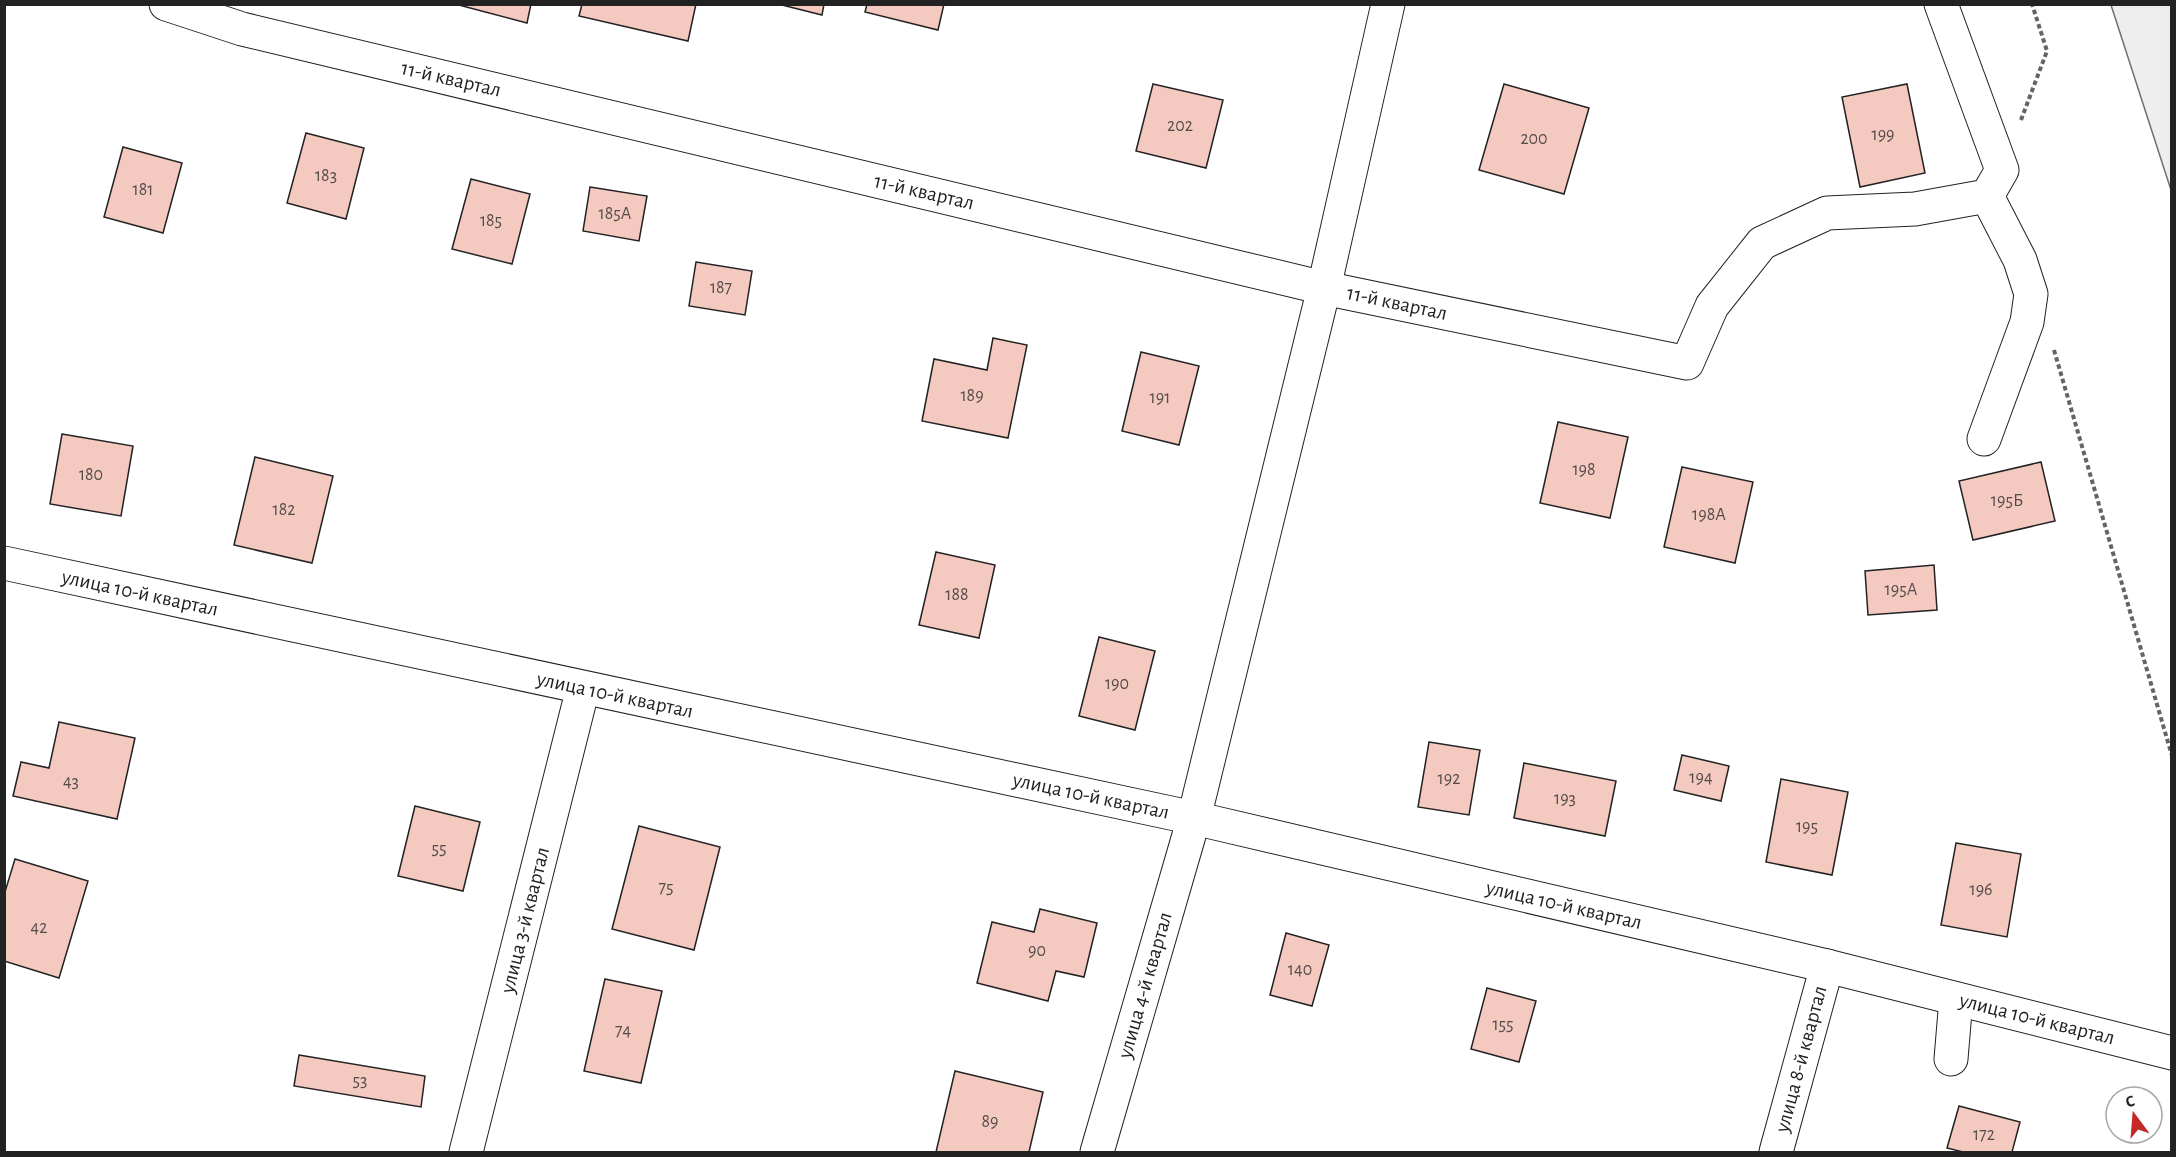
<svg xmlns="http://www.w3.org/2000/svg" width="2176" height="1157" font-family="'Alegreya Sans',sans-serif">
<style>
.green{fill:#eee;stroke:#6f6f6f;stroke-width:1.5}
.building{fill:#f3c9c0;stroke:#222;stroke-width:1.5}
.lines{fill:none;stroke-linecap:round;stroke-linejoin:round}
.minor-casing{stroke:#222;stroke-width:35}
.path{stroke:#646464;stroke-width:4;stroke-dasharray:4.5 3;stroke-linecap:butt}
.minor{stroke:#fff;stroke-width:33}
.labels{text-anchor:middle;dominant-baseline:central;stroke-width:4.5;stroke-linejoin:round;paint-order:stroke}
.number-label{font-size:18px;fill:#564c4a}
.street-label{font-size:21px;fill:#222;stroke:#fff}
</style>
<rect width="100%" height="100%" fill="#fff"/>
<!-- green -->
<path class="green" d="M 2111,5 L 2171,5 L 2171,190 Z"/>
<!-- building -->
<g class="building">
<path d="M 455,4 L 531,4 L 527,23 Z"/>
<path d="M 582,4 L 696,4 L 688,41 L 579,16 Z"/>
<path d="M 778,4 L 824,4 L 822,15 Z"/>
<path d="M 867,4 L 944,4 L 938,30 L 865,12 Z"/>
<path d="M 1153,84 L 1223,100 L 1206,168 L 1136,151 Z"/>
<path d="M 1504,84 L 1589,108 L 1564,194 L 1479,170 Z"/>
<path d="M 1907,84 L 1925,173 L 1860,187 L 1842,97 Z"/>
<path d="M 306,133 L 364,148 L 346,219 L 287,203 Z"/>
<path d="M 123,147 L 182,163 L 163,233 L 104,217 Z"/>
<path d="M 471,179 L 530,194 L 512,264 L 452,249 Z"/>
<path d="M 590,187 L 647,196 L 639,241 L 583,231 Z"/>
<path d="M 696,262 L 752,271 L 745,315 L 689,306 Z"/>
<path d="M 993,338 L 1027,345 L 1008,438 L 922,421 L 934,359 L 987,370 Z"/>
<path d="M 1141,352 L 1199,366 L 1179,445 L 1122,431 Z"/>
<path d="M 1558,422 L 1628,437 L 1610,518 L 1540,503 Z"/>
<path d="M 62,434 L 133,446 L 121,516 L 50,504 Z"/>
<path d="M 255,457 L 333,476 L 312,563 L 234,545 Z"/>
<path d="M 2041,462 L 2055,521 L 1973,540 L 1959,481 Z"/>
<path d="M 1682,467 L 1753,482 L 1735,563 L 1664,547 Z"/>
<path d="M 936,552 L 995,565 L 979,638 L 919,625 Z"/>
<path d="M 1934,565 L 1937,610 L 1868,615 L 1865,571 Z"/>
<path d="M 1099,637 L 1155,651 L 1135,730 L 1079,716 Z"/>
<path d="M 59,722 L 135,738 L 117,819 L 13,796 L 21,762 L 49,768 Z"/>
<path d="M 1429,742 L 1480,750 L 1469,815 L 1418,807 Z"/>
<path d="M 1682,755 L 1729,766 L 1721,801 L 1674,790 Z"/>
<path d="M 1524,763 L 1616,781 L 1605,836 L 1514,818 Z"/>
<path d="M 1781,779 L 1848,792 L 1832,875 L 1766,862 Z"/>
<path d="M 415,806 L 480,822 L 463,891 L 398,876 Z"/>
<path d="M 639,826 L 720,847 L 694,950 L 612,929 Z"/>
<path d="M 1956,843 L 2021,854 L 2007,937 L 1941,925 Z"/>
<path d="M 15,859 L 88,881 L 59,978 L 4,961 L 4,895 Z"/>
<path d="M 1040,909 L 1097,923 L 1084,977 L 1056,971 L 1048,1001 L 977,983 L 992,922 L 1034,932 Z"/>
<path d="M 1286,933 L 1329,945 L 1312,1006 L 1270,995 Z"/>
<path d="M 605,979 L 662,991 L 641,1083 L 584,1071 Z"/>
<path d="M 1487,988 L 1536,1001 L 1519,1062 L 1471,1049 Z"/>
<path d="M 299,1055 L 425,1076 L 421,1107 L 294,1086 Z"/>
<path d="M 955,1071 L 1043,1092 L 1029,1152 L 936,1152 Z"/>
<path d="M 1959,1106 L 2020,1122 L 2012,1152 L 1963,1152 L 1947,1148 Z"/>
</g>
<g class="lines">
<!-- minor casing -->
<g class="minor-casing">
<g id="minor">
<path d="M 166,4 L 242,29 L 1324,288 L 1687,363 L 1712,306 L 1762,243 L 1827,213 L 1915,209 L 1987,196 L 2002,170 L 1941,4"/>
<path d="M 1984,439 L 2027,322 L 2031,294 L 2020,260 L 1987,196"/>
<path d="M 4,563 L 1194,818 L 1827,966 L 2172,1053"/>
<path d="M 1951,1059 L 1956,999"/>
<path d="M 466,1152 L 583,688"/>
<path d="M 1097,1152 L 1194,818 L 1324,288 L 1388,4"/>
<path d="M 1776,1152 L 1827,966"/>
</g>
</g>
<!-- path -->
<g class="path">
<path d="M 2021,120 L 2047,51 L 2032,4"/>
<path d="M 2054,350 L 2172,756"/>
</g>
<!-- minor -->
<use href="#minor" class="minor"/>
</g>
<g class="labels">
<!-- number labels -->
<g class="number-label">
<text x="1180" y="126">202</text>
<text x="1883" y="135">199</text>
<text x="1534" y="139">200</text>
<text x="326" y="176">183</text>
<text x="143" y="190">181</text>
<text x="615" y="214">185А</text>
<text x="491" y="221">185</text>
<text x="721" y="288">187</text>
<text x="972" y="396">189</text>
<text x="1160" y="398">191</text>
<text x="1584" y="470">198</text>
<text x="91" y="475">180</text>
<text x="2007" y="501">195Б</text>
<text x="284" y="510">182</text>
<text x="1709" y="515">198А</text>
<text x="1901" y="590">195А</text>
<text x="957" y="595">188</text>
<text x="1117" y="684">190</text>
<text x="1701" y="778">194</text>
<text x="1449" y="779">192</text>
<text x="71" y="782">43</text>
<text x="1565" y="799">193</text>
<text x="1807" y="827">195</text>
<text x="439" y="849">55</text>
<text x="666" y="888">75</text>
<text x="1981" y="890">196</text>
<text x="39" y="928">42</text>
<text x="1037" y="951">90</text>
<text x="1300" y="970">140</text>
<text x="1503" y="1025">155</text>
<text x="623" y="1031">74</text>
<text x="360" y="1081">53</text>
<text x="990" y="1122">89</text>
<text x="1984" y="1135">172</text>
</g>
<!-- street labels -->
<g class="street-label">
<text transform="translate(451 79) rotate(13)">11-й квартал</text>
<text transform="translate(924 192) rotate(13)">11-й квартал</text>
<text transform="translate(1397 303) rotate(12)">11-й квартал</text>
<text transform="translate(140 593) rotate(12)">улица 10-й квартал</text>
<text transform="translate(615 695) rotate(12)">улица 10-й квартал</text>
<text transform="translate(1091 796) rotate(12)">улица 10-й квартал</text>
<text transform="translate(1564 905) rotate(13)">улица 10-й квартал</text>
<text transform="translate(525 920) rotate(-76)">улица 3-й квартал</text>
<text transform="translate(1145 985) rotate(-74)">улица 4-й квартал</text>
<text transform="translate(2037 1019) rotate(14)">улица 10-й квартал</text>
<text transform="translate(1801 1059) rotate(-75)">улица 8-й квартал</text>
</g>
</g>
<!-- border -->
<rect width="2176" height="1157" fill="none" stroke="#222222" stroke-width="12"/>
<!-- north arrow -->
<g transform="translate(2134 1115) rotate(344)"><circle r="28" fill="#ffffff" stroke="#a7a7a7" stroke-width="1.5"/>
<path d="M0-4.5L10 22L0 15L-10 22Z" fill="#c62828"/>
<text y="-9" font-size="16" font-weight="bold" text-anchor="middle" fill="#222222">С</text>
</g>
</svg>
